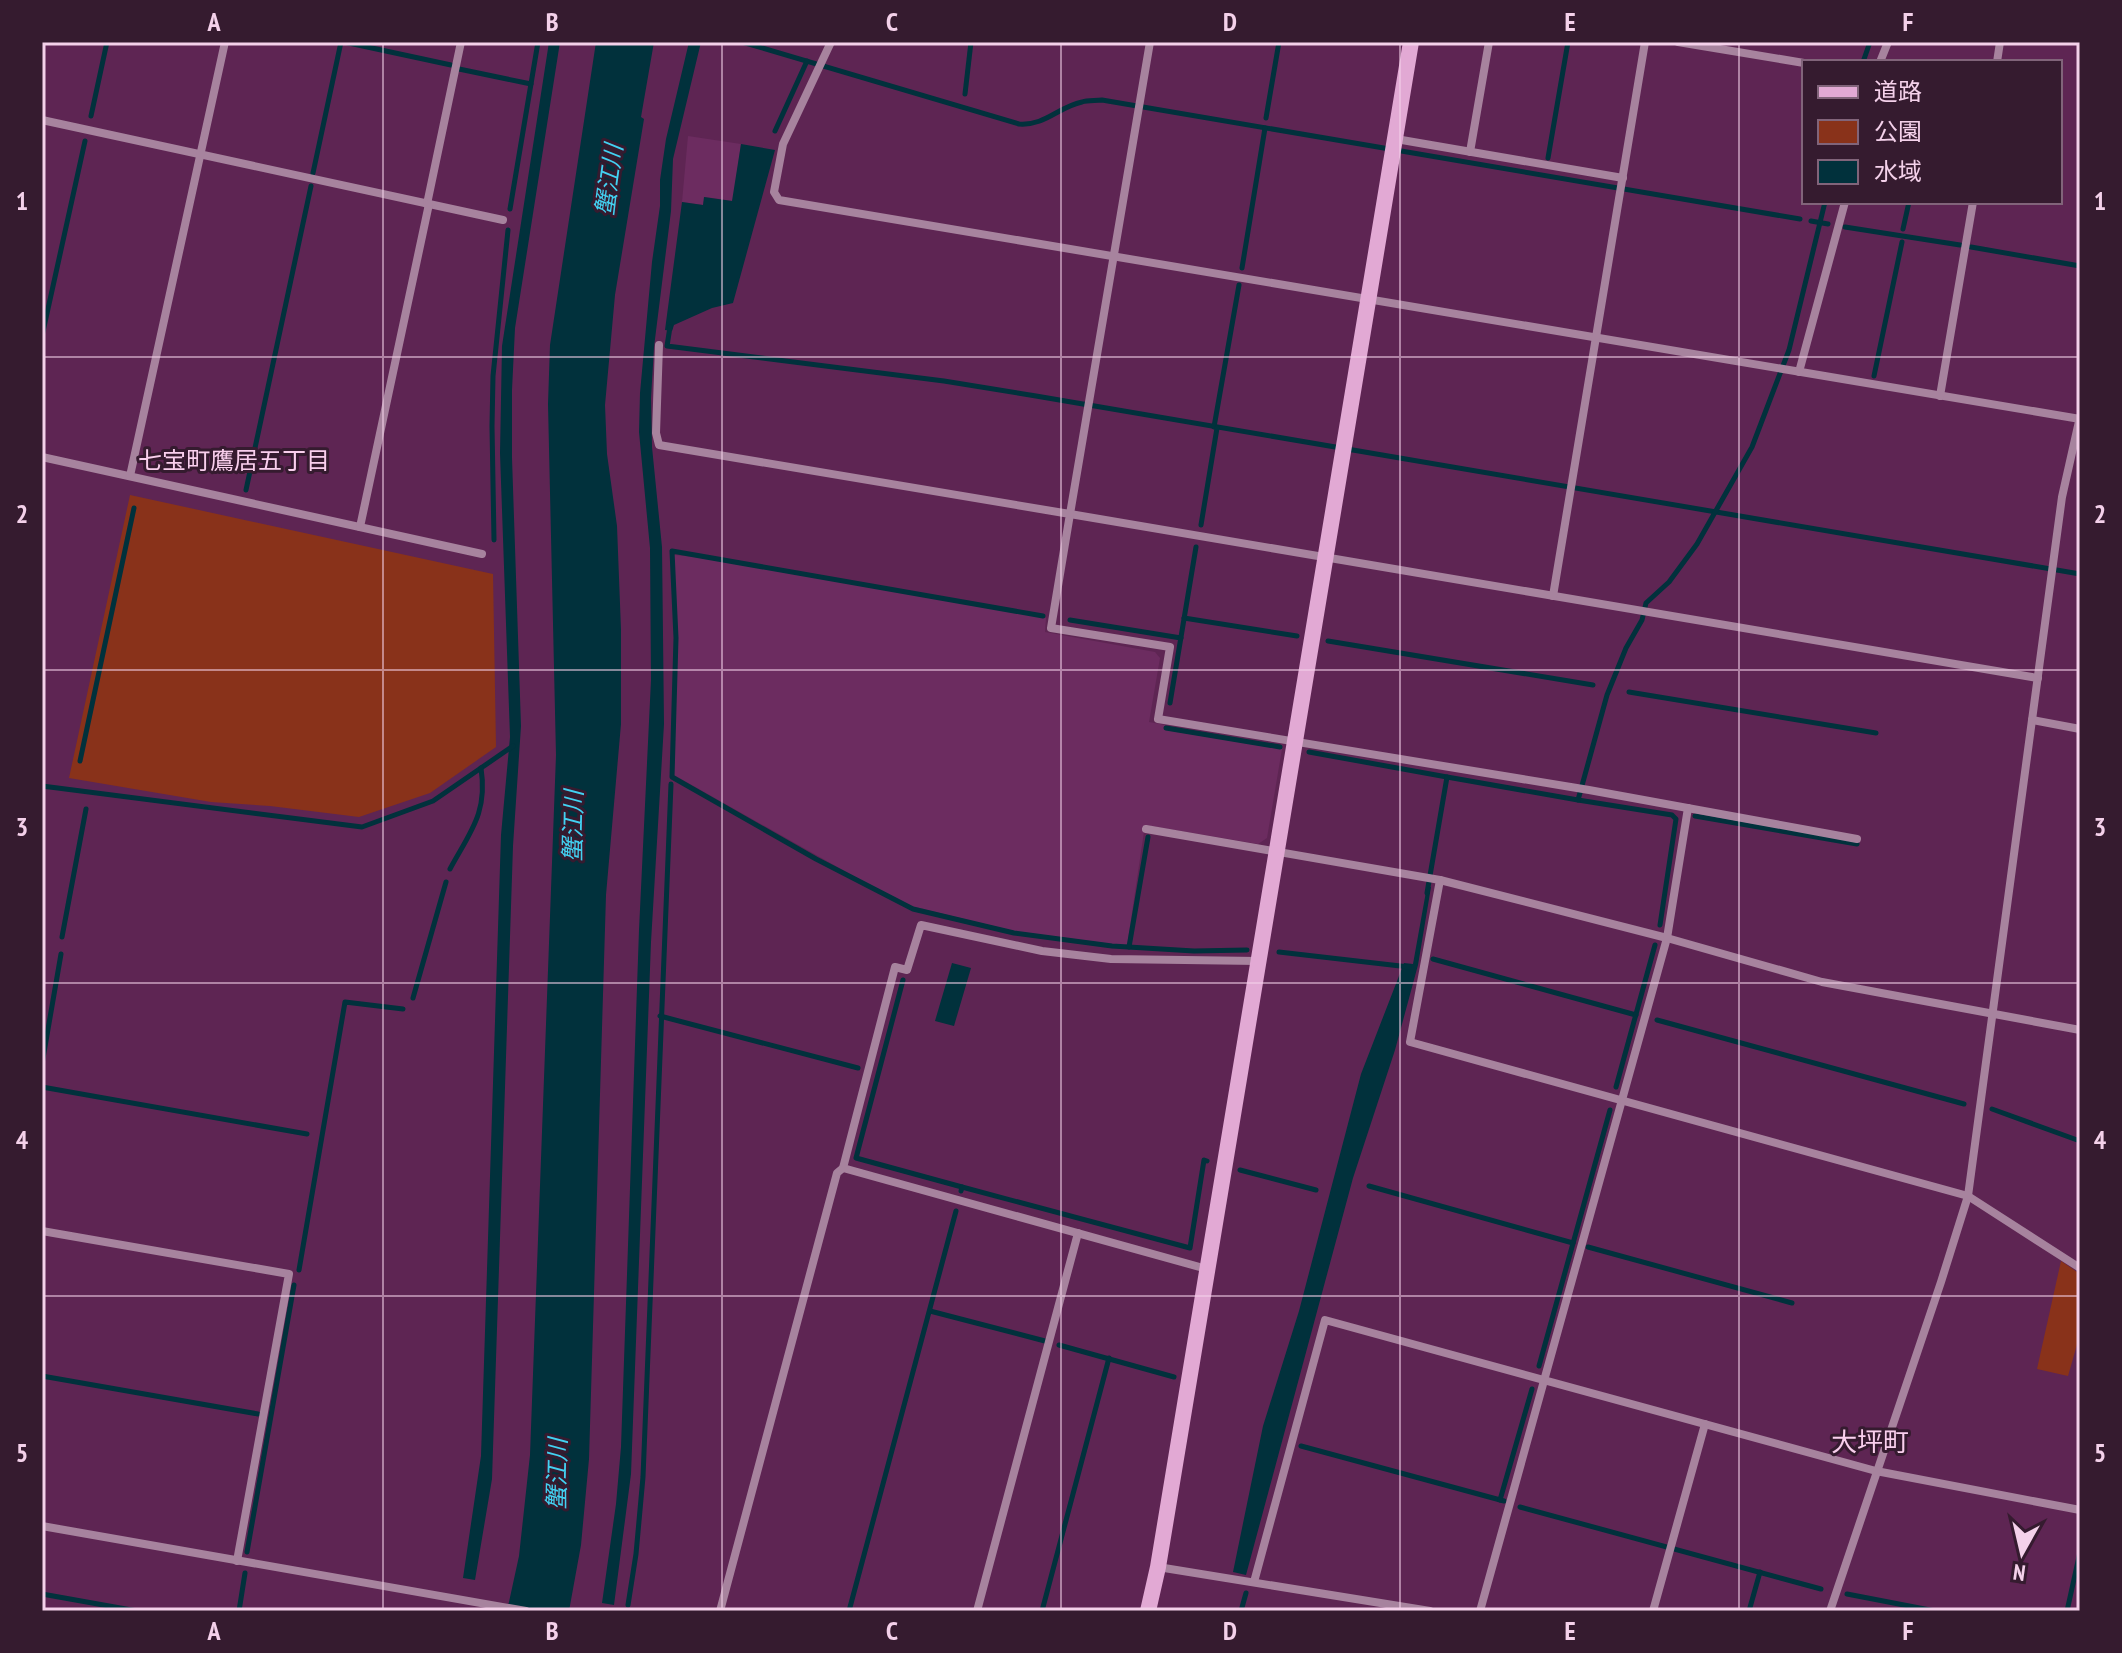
<svg xmlns="http://www.w3.org/2000/svg" width="2122" height="1653" font-family="'PT Sans Narrow','Noto Sans JP',sans-serif">
<style>
.built{fill:#6c2c60}
.green{fill:#89321a}
.water{fill:#01313c}
.lines{fill:none;stroke-linecap:round;stroke-linejoin:round}
.stream{stroke:#01313c;stroke-width:5}
.street{stroke:#a7839e;stroke-width:8}
.secondary{stroke:#e2a9d4;stroke-width:16}
.grid{fill:none;stroke:#f4d1ea;stroke-width:2;stroke-opacity:0.55}
.labels{text-anchor:middle;dominant-baseline:central;stroke-width:6;stroke-linejoin:round;paint-order:stroke}
.water-label{font-size:24px;font-style:italic;fill:#42d2f2;stroke:#351b2f}
.neighbourhood-label{font-size:24px;fill:#f9cfed;stroke:#351b2f}
.quarter-label{font-size:26px;fill:#f9cfed;stroke:#351b2f}
.neatline{fill:none;stroke:#f4d1ea;stroke-width:3}
.grid-label{font-size:26px;text-anchor:middle;font-weight:bold;fill:#f4d1ea}
</style>
<rect width="100%" height="100%" fill="#5e2553"/>
<!-- built -->
<g class="built">
<path d="M 688,136 L 741,144 L 733,201 L 705,197 L 703,205 L 682,202 Z"/>
<path d="M 674,555 L 696,557 L 1046,618 L 1045,632 L 1155,652 L 1160,658 L 1149,722 L 1165,725 L 1165,730 L 1282,749 L 1267,838 L 1258,844 L 1145,825 L 1127,946 L 1013,931 L 903,904 L 674,775 L 677,637 Z"/>
</g>
<!-- green -->
<g class="green">
<path d="M 130,495 L 493,574 L 496,747 L 430,793 L 359,817 L 270,806 L 211,802 L 69,778 Z"/>
<path d="M 2061,1261 L 2080,1274 L 2080,1334 L 2068,1376 L 2037,1369 Z"/>
</g>
<!-- water -->
<g class="water">
<path d="M 549,42 L 560,42 L 515,328 L 512,390 L 512,458 L 521,726 L 513,846 L 492,1479 L 475,1580 L 463,1578 L 481,1456 L 501,835 L 510,737 L 500,453 L 502,346 Z"/>
<path d="M 596,42 L 654,42 L 641,117 L 644,119 L 615,295 L 605,405 L 607,454 L 617,526 L 621,630 L 621,724 L 606,895 L 589,1459 L 581,1545 L 569,1611 L 507,1611 L 519,1556 L 530,1455 L 556,755 L 548,404 L 550,345 Z"/>
<path d="M 689,42 L 701,42 L 673,159 L 671,211 L 654,347 L 651,398 L 652,447 L 662,547 L 664,724 L 651,942 L 631,1474 L 614,1605 L 602,1603 L 616,1504 L 621,1447 L 639,930 L 651,680 L 650,548 L 639,432 L 640,393 L 652,262 L 660,206 L 660,180 L 666,139 Z"/>
<path d="M 741,144 L 775,150 L 733,303 L 712,308 L 674,325 L 672,331 L 665,330 L 682,202 L 703,205 L 704,197 L 732,201 Z"/>
<path d="M 1427,886 L 1431,887 L 1418,965 L 1395,1050 L 1353,1178 L 1246,1575 L 1233,1572 L 1263,1426 L 1299,1311 L 1361,1074 L 1404,963 L 1413,964 Z"/>
<path d="M 952,963 L 971,968 L 954,1026 L 935,1021 Z"/>
</g>
<g class="lines">
<!-- stream -->
<g class="stream">
<path d="M 344,42 L 451,65"/>
<path d="M 742,42 L 1019,124 C 1045,126 1058,107 1082,102 C 1088,100 1096,101 1102,100 L 1800,219"/>
<path d="M 1863,62 L 1870,42"/>
<path d="M 459,69 L 531,84"/>
<path d="M 965,94 L 971,42"/>
<path d="M 91,116 L 107,42"/>
<path d="M 1266,118 L 1279,42"/>
<path d="M 775,131 L 807,61"/>
<path d="M 1548,158 L 1568,42"/>
<path d="M 313,173 L 341,42"/>
<path d="M 510,209 L 538,42"/>
<path d="M 1811,221 L 1828,224"/>
<path d="M 1845,227 L 1960,245"/>
<path d="M 1903,229 L 1909,202"/>
<path d="M 1971,247 L 2080,266"/>
<path d="M 1242,268 L 1265,128"/>
<path d="M 670,327 L 667,346 L 944,381 L 1036,396 L 2080,574"/>
<path d="M 42,336 L 85,141"/>
<path d="M 1874,376 L 1902,242"/>
<path d="M 1214,427 L 1239,285"/>
<path d="M 246,490 L 311,186"/>
<path d="M 1201,525 L 1217,428"/>
<path d="M 494,540 L 492,426 L 493,376 L 508,230"/>
<path d="M 1043,616 L 672,551 L 676,638 L 672,777 L 816,859 L 913,909 L 1014,933 L 1112,946 L 1194,951 L 1247,950"/>
<path d="M 1184,618 L 1297,636"/>
<path d="M 1070,620 L 1181,638"/>
<path d="M 1328,641 L 1593,685"/>
<path d="M 1629,692 L 1876,733"/>
<path d="M 1170,703 L 1196,547"/>
<path d="M 1166,728 L 1280,747"/>
<path d="M 1309,752 L 1447,777"/>
<path d="M 80,761 L 134,508"/>
<path d="M 42,786 L 362,827 L 433,801 L 513,746"/>
<path d="M 1578,800 L 1672,815 L 1676,819 L 1660,925"/>
<path d="M 1695,816 L 1857,844"/>
<path d="M 450,869 C 470,832 488,813 481,768"/>
<path d="M 1427,893 L 1447,777 L 1578,800 L 1607,695 L 1626,648 L 1642,620 L 1646,603 L 1669,582 L 1697,544 L 1752,447 L 1789,350 L 1825,202"/>
<path d="M 62,937 L 86,809"/>
<path d="M 1129,947 L 1148,837"/>
<path d="M 1279,952 L 1409,967"/>
<path d="M 1433,959 L 1636,1015"/>
<path d="M 903,980 L 856,1158 L 962,1187"/>
<path d="M 413,998 L 446,882"/>
<path d="M 660,1016 L 858,1068"/>
<path d="M 1657,1020 L 1964,1104"/>
<path d="M 42,1064 L 61,954"/>
<path d="M 42,1087 L 307,1134"/>
<path d="M 1616,1087 L 1655,945"/>
<path d="M 1992,1109 L 2080,1141"/>
<path d="M 1240,1170 L 1316,1190"/>
<path d="M 1369,1186 L 1573,1243"/>
<path d="M 961,1191 L 962,1187 L 1190,1248 L 1204,1160 L 1207,1161"/>
<path d="M 1588,1247 L 1792,1303"/>
<path d="M 299,1270 L 345,1002 L 403,1009"/>
<path d="M 930,1311 L 1045,1341"/>
<path d="M 1059,1345 L 1174,1377"/>
<path d="M 1539,1366 L 1610,1110"/>
<path d="M 42,1376 L 258,1414"/>
<path d="M 1301,1446 L 1504,1501"/>
<path d="M 1500,1500 L 1532,1389"/>
<path d="M 1520,1507 L 1821,1589"/>
<path d="M 247,1552 L 294,1285"/>
<path d="M 42,1594 L 137,1611"/>
<path d="M 1847,1594 L 1935,1611"/>
<path d="M 628,1605 L 636,1554 L 643,1477 L 671,784"/>
<path d="M 239,1611 L 245,1573"/>
<path d="M 849,1611 L 956,1211"/>
<path d="M 1042,1611 L 1109,1358"/>
<path d="M 1241,1611 L 1246,1593"/>
<path d="M 1749,1611 L 1760,1572"/>
<path d="M 2067,1611 L 2080,1552"/>
</g>
<!-- street -->
<g class="street">
<path d="M 831,42 L 783,144 L 774,192 L 779,200 L 2080,419"/>
<path d="M 1150,42 L 1070,514 L 2038,678"/>
<path d="M 1678,42 L 1804,63"/>
<path d="M 1880,62 L 1888,42"/>
<path d="M 1997,62 L 2000,42"/>
<path d="M 42,120 L 503,220"/>
<path d="M 1396,139 L 1623,178"/>
<path d="M 1470,152 L 1489,42"/>
<path d="M 427,204 L 461,42"/>
<path d="M 659,345 L 656,433 L 659,445 L 1070,514 L 1051,628 L 1170,647 L 1158,719 L 1589,790 L 1857,839"/>
<path d="M 1799,372 L 1845,202"/>
<path d="M 1940,396 L 1973,202"/>
<path d="M 42,457 L 482,554"/>
<path d="M 130,476 L 225,42"/>
<path d="M 360,527 L 429,204"/>
<path d="M 1553,596 L 1645,42"/>
<path d="M 2032,720 L 2080,729"/>
<path d="M 1146,829 L 1440,880 L 1667,938 L 1822,982 L 2080,1030"/>
<path d="M 1440,880 L 1410,1042 L 1968,1196 L 2080,1268"/>
<path d="M 843,1168 L 1207,1269"/>
<path d="M 42,1231 L 289,1274 L 237,1561"/>
<path d="M 42,1526 L 526,1611"/>
<path d="M 1158,1567 L 1430,1611"/>
<path d="M 1254,1582 L 1325,1320 L 1876,1471 L 2080,1510"/>
<path d="M 720,1611 L 837,1173 L 843,1168 L 895,967 L 907,970 L 921,925 L 1042,951 L 1111,959 L 1258,961"/>
<path d="M 977,1611 L 1078,1233"/>
<path d="M 1480,1611 L 1667,938 L 1688,808"/>
<path d="M 1653,1611 L 1705,1424"/>
<path d="M 1830,1611 L 1941,1282 L 1968,1196 L 2062,497 L 2080,417"/>
</g>
<!-- secondary -->
<path class="secondary" d="M 1148,1611 L 1158,1567 L 1411,42"/>
</g>
<!-- grid -->
<path class="grid" d="M 383,42 L 383,1611M 722,42 L 722,1611M 1061,42 L 1061,1611M 1400,42 L 1400,1611M 1739,42 L 1739,1611M 42,357 L 2080,357M 42,670 L 2080,670M 42,983 L 2080,983M 42,1296 L 2080,1296"/>
<g class="labels">
<!-- water labels -->
<g class="water-label">
<text transform="translate(609 180) rotate(-82)">蟹江川</text>
<text transform="translate(573 826) rotate(-89)">蟹江川</text>
<text transform="translate(557 1474) rotate(-89)">蟹江川</text>
</g>
<!-- neighbourhood labels -->
<g class="neighbourhood-label">
<text x="234" y="460">七宝町鷹居五丁目</text>
</g>
<!-- quarter labels -->
<g class="quarter-label">
<text x="1870" y="1441">大坪町</text>
</g>
</g>
<!-- border -->
<rect width="2122" height="1653" fill="none" stroke="#351b2f" stroke-width="88"/>
<!-- legend -->
<rect x="1802" y="60" width="260" height="144" fill="#351b2f" stroke="#81647a" stroke-width="2"/>
<rect x="1818" y="86" width="40" height="12" fill="#e2a9d4" stroke="#81647a" stroke-width="2"/>
<text x="1874" y="100" font-size="24" fill="#f4d1ea">道路</text>
<rect x="1818" y="120" width="40" height="24" fill="#89321a" stroke="#81647a" stroke-width="2"/>
<text x="1874" y="140" font-size="24" fill="#f4d1ea">公園</text>
<rect x="1818" y="160" width="40" height="24" fill="#01313c" stroke="#81647a" stroke-width="2"/>
<text x="1874" y="180" font-size="24" fill="#f4d1ea">水域</text>
<!-- north arrow -->
<g transform="translate(2022 1553) rotate(188)" stroke="#351b2f" stroke-width="6" paint-order="stroke">
<path d="M0-6L14 30L0 20L-14 30Z" fill="#f4d1ea"/>
<text y="-12" font-size="22" font-weight="bold" text-anchor="middle" fill="#f4d1ea">N</text>
</g>
<rect x="44" y="44" width="2034" height="1565" class="neatline"/>
<g class="grid-label">
<text x="214" y="31">A</text>
<text x="552" y="31">B</text>
<text x="892" y="31">C</text>
<text x="1230" y="31">D</text>
<text x="1570" y="31">E</text>
<text x="1908" y="31">F</text>
<text x="22" y="210">1</text>
<text x="2100" y="210">1</text>
<text x="22" y="523">2</text>
<text x="2100" y="523">2</text>
<text x="22" y="836">3</text>
<text x="2100" y="836">3</text>
<text x="22" y="1149">4</text>
<text x="2100" y="1149">4</text>
<text x="22" y="1462">5</text>
<text x="2100" y="1462">5</text>
<text x="214" y="1640">A</text>
<text x="552" y="1640">B</text>
<text x="892" y="1640">C</text>
<text x="1230" y="1640">D</text>
<text x="1570" y="1640">E</text>
<text x="1908" y="1640">F</text>
</g>
</svg>
